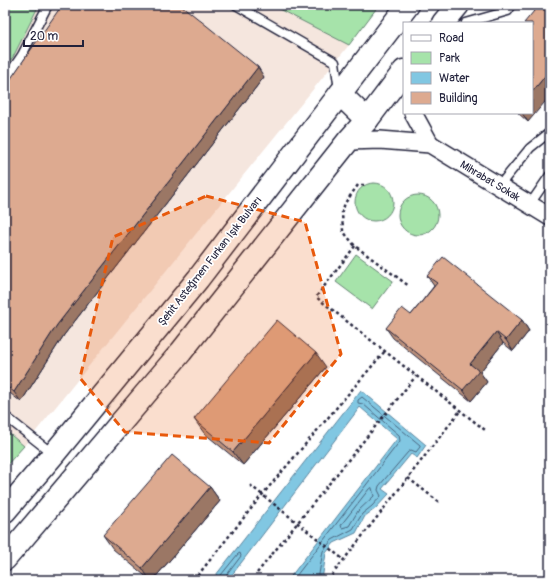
<svg xmlns="http://www.w3.org/2000/svg" width="555" height="585" font-family="Pangolin,sans-serif">
<style>
.built{fill:#f5e6de}
.green{fill:#a6e3aa;stroke:#648272}
.water{fill:#81c7e2;stroke:#5b859f}
.lines{fill:none;stroke-linecap:round;stroke-linejoin:round}
.shore{stroke:#48647e;stroke-width:1}
.lane-casing{stroke:#22223b;stroke-width:11}
.street-casing{stroke:#22223b;stroke-width:20}
.secondary-casing{stroke:#22223b;stroke-width:25}
.path{stroke:#22223b;stroke-width:2.5;stroke-dasharray:3 3;stroke-linecap:butt}
.lane{stroke:#fff;stroke-width:8}
.street{stroke:#fff;stroke-width:17}
.secondary{stroke:#fff;stroke-width:22}
.wall{fill:#be927c;stroke:#22223b}
.shaded-wall{fill:#9b7765;stroke:#22223b}
.building{fill:#ddaa90;stroke:#22223b}
.marked{fill:#e8590c;fill-opacity:0.2;stroke:#e8590c;stroke-width:3;stroke-dasharray:8 5;stroke-linejoin:round}
.labels{text-anchor:middle;dominant-baseline:central;stroke-width:3.5;stroke-linejoin:round;paint-order:stroke}
.street-label{font-size:11px;fill:#22223b;stroke:#fff}
</style>
<rect width="100%" height="100%" fill="#fff"/>
<filter id="ink" filterUnits="userSpaceOnUse"><feTurbulence type="fractalNoise" baseFrequency=".025" numOctaves="2"/><feDisplacementMap in="SourceGraphic" scale="8" xChannelSelector="R" yChannelSelector="G"/><feConvolveMatrix kernelMatrix="1 2 1 2 8 2 1 2 1" color-interpolation-filters="sRGB"/></filter>
<g filter="url(#ink)">
<!-- built -->
<path class="built" d="M 39,5 L 271,5 L 349,45 L 24,446 L 5,430 L 5,67 L 13,57 Z"/>
<!-- green -->
<g class="green">
<path d="M 5,5 L 39,5 L 13,57 L 5,67 Z"/>
<path d="M 271,5 L 379,5 L 349,45 Z"/>
<circle cx="374" cy="202" r="19"/>
<circle cx="418" cy="215" r="20"/>
<path d="M 356,254 L 393,281 L 372,309 L 336,282 Z"/>
<path d="M 5,430 L 24,446 L 5,467 Z"/>
</g>
<!-- water -->
<path class="water" d="M 361,390 L 426,445 L 417,458 L 411,454 L 382,489 L 389,494 L 375,509 L 365,516 L 356,533 L 334,543 L 326,553 L 322,580 L 288,580 L 397,439 L 360,407 L 228,580 L 212,580 Z"/>
<g class="lines">
<!-- shore -->
<g class="shore">
<path d="M 372,488 L 374,496 L 358,511 L 349,526 L 342,528 L 341,525 L 369,489 Z"/>
<path d="M 217,580 L 238,554 L 240,553 L 241,556 L 226,576 L 225,580"/>
<path d="M 293,580 L 400,441 L 399,435 L 363,404 L 358,403 L 358,400 L 362,397 L 420,445 L 420,447 L 416,452 L 411,450 L 408,452 L 379,486 L 378,490 L 381,496 L 372,506 L 362,514 L 353,529 L 332,540 L 323,551 L 318,580"/>
</g>
<!-- lane casing -->
<g class="lane-casing">
<g id="lane">
<path d="M 236,5 L 335,62 L 339,90"/>
<path d="M 466,23 L 508,11 L 512,5"/>
<path d="M 5,80 L 22,55 L 48,5"/>
<path d="M 499,186 L 530,148 L 550,132"/>
<path d="M 530,204 L 550,175"/>
<path d="M 5,416 L 53,454"/>
</g>
</g>
<!-- street casing -->
<g class="street-casing">
<g id="street">
<path d="M 413,113 L 430,144"/>
<path d="M 348,141 L 380,140 L 430,144 L 550,217"/>
</g>
</g>
<!-- secondary casing -->
<g class="secondary-casing">
<g id="secondary">
<path d="M 443,23 L 458,5"/>
<path d="M 340,94 L 367,120"/>
<path d="M 5,511 L 53,455 L 198,279 L 408,5"/>
<path d="M 5,559 L 181,352 L 348,141 L 367,120 L 404,71"/>
</g>
</g>
<!-- path -->
<g class="path">
<path d="M 364,185 L 358,185 L 345,203 L 342,212 L 343,231 L 355,246 L 409,286"/>
<path d="M 355,246 L 316,297 L 485,430"/>
<path d="M 408,478 L 439,502"/>
<path d="M 250,485 L 344,560"/>
<path d="M 257,573 L 416,376"/>
<path d="M 194,580 L 262,495 L 385,351"/>
<path d="M 328,580 L 460,411"/>
</g>
<!-- lane -->
<use href="#lane" class="lane"/>
<!-- street -->
<use href="#street" class="street"/>
<!-- secondary -->
<use href="#secondary" class="secondary"/>
</g>
<!-- wall -->
<g class="wall">
<path d="M 264,77 L 64,335 L 21,402 L 5,389 L 5,87 Z"/>
<path d="M 518,113 L 532,113 L 528,122 Z"/>
<path d="M 427,276 L 522,320 L 529,331 L 513,351 L 503,343 L 480,372 L 487,382 L 471,401 L 393,338 L 386,328 L 411,315 L 434,286 Z"/>
<path d="M 326,367 L 243,465 L 204,433 L 194,419 Z"/>
<path d="M 210,487 L 220,501 L 153,580 L 150,580 L 113,549 L 103,535 Z"/>
</g>
<!-- shaded-wall -->
<g class="shaded-wall">
<path d="M 258,67 L 264,77 L 64,335 L 21,402 L 14,392 L 57,325 Z"/>
<path d="M 550,70 L 550,96 L 528,122 L 522,113 L 532,113 L 532,92 Z"/>
<path d="M 522,320 L 529,331 L 513,351 L 506,340 Z"/>
<path d="M 496,332 L 503,343 L 480,372 L 487,382 L 471,401 L 463,390 L 470,364 Z"/>
<path d="M 316,353 L 326,367 L 243,465 L 233,452 Z"/>
<path d="M 210,487 L 220,501 L 153,580 L 150,580 L 142,568 Z"/>
</g>
<!-- building -->
<g class="building">
<path d="M 62,5 L 181,5 L 258,67 L 57,325 L 14,392 L 5,385 L 5,87 Z"/>
<path d="M 539,5 L 550,5 L 550,70 L 532,92 L 532,23 L 524,23 Z"/>
<path d="M 443,257 L 522,320 L 506,340 L 496,332 L 470,364 L 479,371 L 463,390 L 386,328 L 402,308 L 411,315 L 437,283 L 427,276 Z"/>
<path d="M 277,320 L 316,353 L 233,452 L 194,419 Z"/>
<path d="M 172,455 L 210,487 L 142,568 L 103,535 Z"/>
</g>
</g>
<!-- marked area -->
<path class="marked" d="M 206,196 L 305,222 L 341,354 L 269,443 L 125,432 L 80,378 L 113,237 Z"/>
<g class="labels">
<!-- street labels -->
<g class="street-label">
<text transform="translate(490 181) rotate(31)">Mihrabat Sokak</text>
<text transform="translate(210 261) rotate(-52)">Şehit Asteğmen Furkan Işık Bulvarı</text>
</g>
</g>
<!-- margin -->
<rect width="555" height="585" fill="none" stroke="#fff" stroke-width="20"/>
<rect x="10" y="10" width="535" height="565" fill="none" stroke="#22223b" stroke-width="1.5" filter="url(#ink)"/>
<!-- legend -->
<rect x="403" y="22" width="130" height="92" fill="#ffffff" stroke="#a7a7b1"/>
<rect x="411" y="35" width="20" height="6" fill="#ffffff" stroke="#a7a7b1"/>
<text x="439" y="42" font-size="12" fill="#22223b">Road</text>
<rect x="411" y="52" width="20" height="12" fill="#a6e3aa" stroke="#a7a7b1"/>
<text x="439" y="62" font-size="12" fill="#22223b">Park</text>
<rect x="411" y="72" width="20" height="12" fill="#81c7e2" stroke="#a7a7b1"/>
<text x="439" y="82" font-size="12" fill="#22223b">Water</text>
<rect x="411" y="92" width="20" height="12" fill="#ddaa90" stroke="#a7a7b1"/>
<text x="439" y="102" font-size="12" fill="#22223b">Building</text>
<!-- scale -->
<path d="M24 40v6h59v-6" fill="none" stroke="#22223b" stroke-width="2"/>
<text x="30" y="40" font-size="12" fill="#22223b" stroke="#ffffff" stroke-width="3" paint-order="stroke">20 m</text>
</svg>
